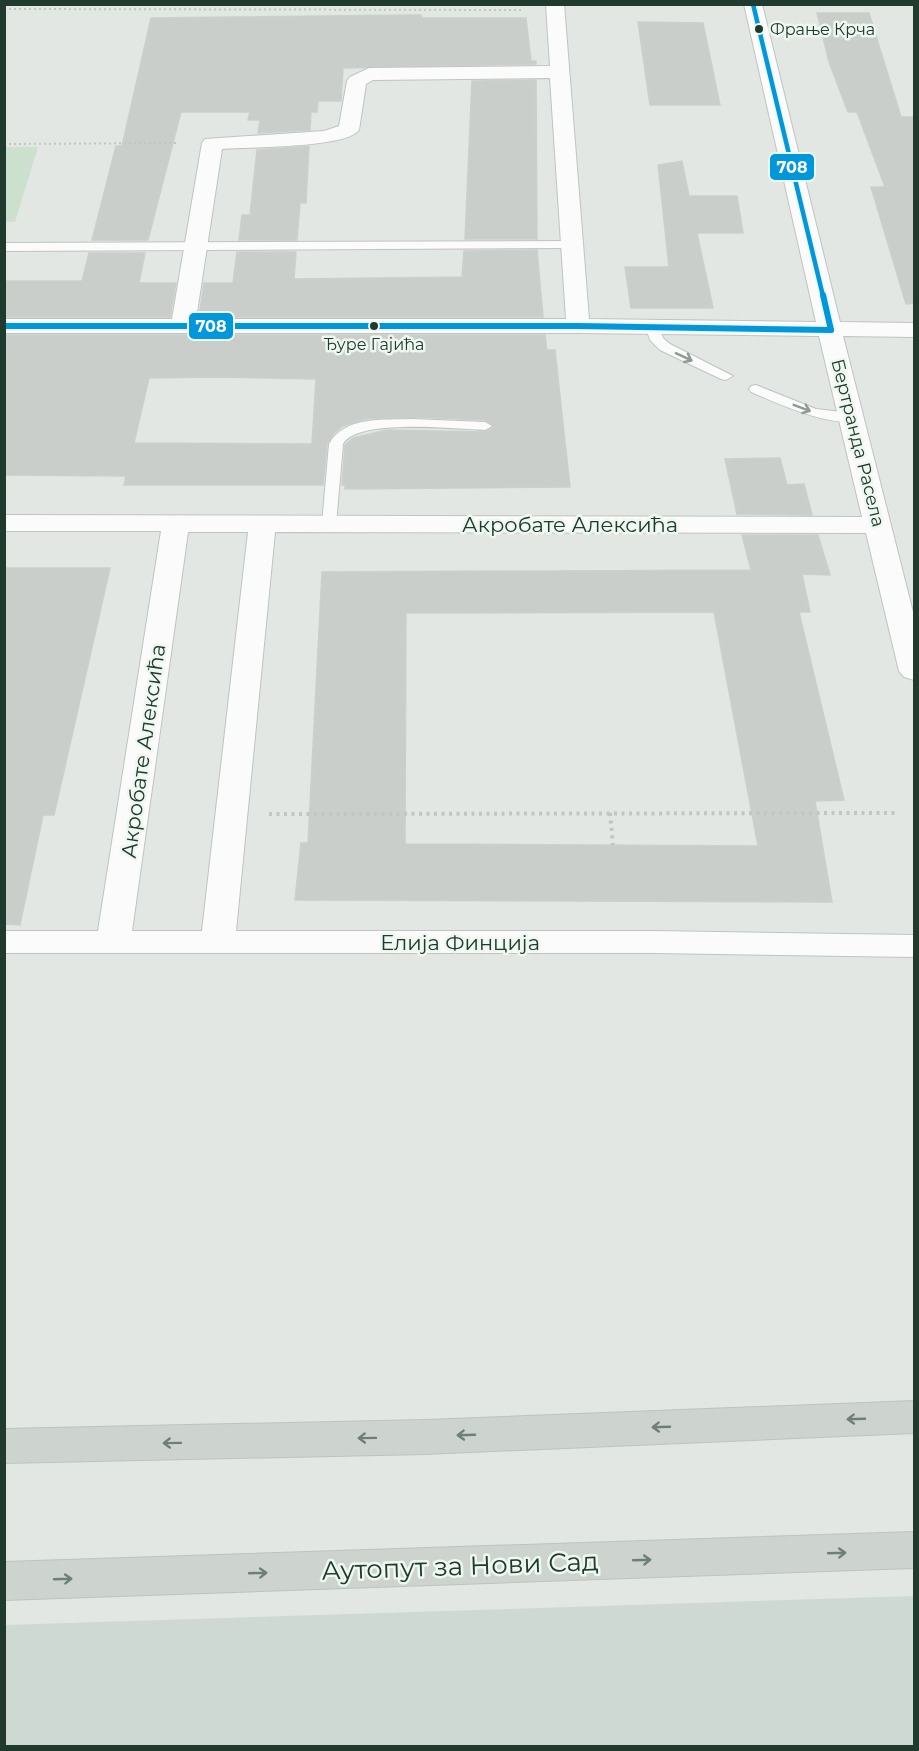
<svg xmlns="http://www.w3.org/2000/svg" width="919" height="1751" font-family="Montserrat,sans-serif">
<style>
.built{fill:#cfd9d3}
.green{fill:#cbe0cd}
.building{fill:#c9cecb;stroke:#cbd0cd;stroke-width:1.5;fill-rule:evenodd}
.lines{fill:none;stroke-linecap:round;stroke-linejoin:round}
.lane-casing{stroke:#bfc4c1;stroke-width:2}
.street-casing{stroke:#bfc4c1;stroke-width:2}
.primary-casing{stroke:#bbc4c0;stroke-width:2}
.path-far1{stroke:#bfc7c3;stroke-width:2;stroke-dasharray:2 3;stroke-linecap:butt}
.path{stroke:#bfc7c3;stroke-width:4;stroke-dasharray:3 4.5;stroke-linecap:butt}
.lane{fill:#fbfbfb;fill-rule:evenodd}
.street{fill:#fbfbfb;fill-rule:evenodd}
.primary{fill:#cdd4d0;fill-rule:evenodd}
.bus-1-far1-casing{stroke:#eff7f1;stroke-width:8}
.bus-1-casing{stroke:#eff7f1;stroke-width:10}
.bus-1-far1{stroke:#0098da;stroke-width:4.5}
.bus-1{stroke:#0098da;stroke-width:6}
.oneway{stroke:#8e9a94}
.oneway2{stroke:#6e7f77}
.bus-dot{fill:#203a2e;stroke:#eff7f1;stroke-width:2}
.labels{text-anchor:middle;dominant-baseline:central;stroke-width:5;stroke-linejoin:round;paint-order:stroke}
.far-bus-label{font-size:16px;fill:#203a2e;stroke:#eff7f1;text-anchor:start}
.far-street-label{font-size:18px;fill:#203a2e;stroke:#eff7f1}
.street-label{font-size:21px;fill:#203a2e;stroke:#eff7f1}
.near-street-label{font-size:26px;fill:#203a2e;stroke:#eff7f1}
.line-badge{stroke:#eff7f1;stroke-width:2}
.badge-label{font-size:16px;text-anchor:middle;font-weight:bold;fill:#fff}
</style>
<rect width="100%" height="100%" fill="#e2e7e4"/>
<!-- built -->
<path class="built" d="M 914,1596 L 914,1746 L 5,1746 L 5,1625 Z"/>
<!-- green -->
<path class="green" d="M 5,147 L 38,147 L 15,222 L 5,222 Z"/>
<!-- building -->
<g class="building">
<path d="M 817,13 L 869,13 L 901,117 L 915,117 L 915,303 L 906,304 L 871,187 L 885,187 L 857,112 L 848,112 L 829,62 Z"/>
<path d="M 421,15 L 422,18 L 526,18 L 531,61 L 536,61 L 536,64 L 343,68 L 341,101 L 318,101 L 317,112 L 311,112 L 310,130 L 258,133 L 260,120 L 248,120 L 250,112 L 181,112 L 148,240 L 92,240 L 116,146 L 122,146 L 151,18 Z"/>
<path d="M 638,22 L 703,23 L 720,105 L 650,105 Z"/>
<path d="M 536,80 L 537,239 L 465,239 L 472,81 Z"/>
<path d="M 309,146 L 306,203 L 300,203 L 297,240 L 239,240 L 242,215 L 250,215 L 257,150 Z"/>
<path d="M 682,161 L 689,196 L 737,196 L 743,233 L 697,233 L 713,308 L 631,308 L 625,267 L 669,267 L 658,165 Z"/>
<path d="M 537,250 L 543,317 L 199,317 L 204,283 L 233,283 L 237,252 L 296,252 L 294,279 L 462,277 L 464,251 Z"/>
<path d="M 89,253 L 145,253 L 139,283 L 176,283 L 170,317 L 4,317 L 4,281 L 82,281 Z"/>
<path d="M 4,335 L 545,335 L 547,350 L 555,350 L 570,487 L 345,489 L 345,485 L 342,485 L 345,445 L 353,438 L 387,430 L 485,432 L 494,427 L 485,420 L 412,417 L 365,419 L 343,426 L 334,433 L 327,444 L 323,485 L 124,485 L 126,476 L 4,475 ZM 216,377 L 316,379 L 312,444 L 134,443 L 149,378 Z"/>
<path d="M 780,458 L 787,485 L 804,484 L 812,515 L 737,514 L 725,459 Z"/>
<path d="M 742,535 L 818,535 L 830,575 L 802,574 L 810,612 L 799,612 L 844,800 L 815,801 L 832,902 L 295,900 L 301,843 L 308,843 L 322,572 L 751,570 ZM 714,612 L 758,846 L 405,844 L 406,613 Z"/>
<path d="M 4,568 L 110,568 L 54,815 L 43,815 L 20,925 L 4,924 Z"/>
</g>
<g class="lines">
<!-- lane casing -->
<g class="lane-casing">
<g id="lane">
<path d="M 572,241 L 578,245 L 576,248 L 4,251 L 4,243 Z"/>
<path d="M 653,324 L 658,325 L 663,338 L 670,344 L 733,376 L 726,380 L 721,379 L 660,350 L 650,340 L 646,328 Z"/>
<path d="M 756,385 L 816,409 L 850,413 L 857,417 C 841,433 770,400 751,392 L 749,389 L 751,386 Z"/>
<path d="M 412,419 L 485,422 L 492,426 L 485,430 C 457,429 357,418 343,444 L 336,524 L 329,528 L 324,527 L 322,524 L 329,444 C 344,416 384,420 412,419 Z"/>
</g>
</g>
<!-- street casing -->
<g class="street-casing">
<path id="street" d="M 546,4 L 564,4 L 589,319 L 816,322 L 744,4 L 762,4 L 840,322 L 914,323 L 914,337 L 843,336 L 914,616 L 914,680 L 904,677 L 899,671 L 866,533 L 275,532 L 236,931 L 654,931 L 914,935 L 914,957 L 654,953 L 4,953 L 4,931 L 98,931 L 161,531 L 4,531 L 4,515 L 862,517 L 819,336 L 578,333 L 4,333 L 4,319 L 172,319 L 202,143 L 205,139 L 324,131 L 339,126 L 347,81 L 350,77 L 369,68 L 550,66 ZM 550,78 L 566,319 L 196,319 L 222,149 C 246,147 347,148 359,130 L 366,84 L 373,80 ZM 188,532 L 248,532 L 202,931 L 132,931 Z"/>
</g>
<!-- primary casing -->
<g class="primary-casing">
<g id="primary">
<path d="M 914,1401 L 914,1433 L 425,1454 L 4,1463 L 4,1429 L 425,1420 Z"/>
<path d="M 914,1532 L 914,1568 L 4,1600 L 4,1562 Z"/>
</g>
</g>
<!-- path-far1 -->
<g class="path-far1">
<path d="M 4,9 L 524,10"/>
<path d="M 4,144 L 178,143"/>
</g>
<!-- path -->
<g class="path">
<path d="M 610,813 L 613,845"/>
<path d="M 269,814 L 898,813"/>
</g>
<!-- lane -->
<use href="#lane" class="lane"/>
<!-- street -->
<use href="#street" class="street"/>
<!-- primary -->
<use href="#primary" class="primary"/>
<!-- bus-1-far1 casing -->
<g class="bus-1-far1-casing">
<path id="bus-1-far1" d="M 753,4 L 823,296"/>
</g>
<!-- bus-1 casing -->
<g class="bus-1-casing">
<g id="bus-1">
<path d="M 823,295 L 831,330"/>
<path d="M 4,326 L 578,326 L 831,330"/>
</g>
</g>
<!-- bus-1-far1 -->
<use href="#bus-1-far1" class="bus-1-far1"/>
<!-- bus-1 -->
<use href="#bus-1" class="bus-1"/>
</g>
<!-- one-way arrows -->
<defs><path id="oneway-shaft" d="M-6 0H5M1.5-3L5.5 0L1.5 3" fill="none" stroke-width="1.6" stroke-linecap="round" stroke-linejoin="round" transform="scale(1.5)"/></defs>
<g class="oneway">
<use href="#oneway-shaft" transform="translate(684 357) rotate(25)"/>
<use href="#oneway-shaft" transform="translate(802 408) rotate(21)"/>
</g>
<g class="oneway2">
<use href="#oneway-shaft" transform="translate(856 1419) rotate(178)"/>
<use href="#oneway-shaft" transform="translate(661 1427) rotate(178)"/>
<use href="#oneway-shaft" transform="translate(466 1435) rotate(178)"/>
<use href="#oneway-shaft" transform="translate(367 1438) rotate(179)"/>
<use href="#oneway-shaft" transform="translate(172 1443) rotate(179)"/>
<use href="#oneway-shaft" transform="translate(837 1553) rotate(-2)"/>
<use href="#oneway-shaft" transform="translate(642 1560) rotate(-2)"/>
<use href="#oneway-shaft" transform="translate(258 1573) rotate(-2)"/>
<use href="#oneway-shaft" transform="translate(63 1579) rotate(-2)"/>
</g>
<!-- markers -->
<g class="bus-dot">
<circle cx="759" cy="29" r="5"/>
<circle cx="374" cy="326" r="5"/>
</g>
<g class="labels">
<!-- far-bus labels -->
<g class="far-bus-label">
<text x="770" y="29">Фрање Крча</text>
<text x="374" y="344" text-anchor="middle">Ђуре Гајића</text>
</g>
<!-- far-street labels -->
<g class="far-street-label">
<text transform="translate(858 443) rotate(76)">Бертранда Расела</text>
</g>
<!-- street labels -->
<g class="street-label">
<text x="570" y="524">Акробате Алексића</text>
<text transform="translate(143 751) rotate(-82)">Акробате Алексића</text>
<text x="460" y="942">Елија Финција</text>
</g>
<!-- near-street labels -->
<g class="near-street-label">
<text transform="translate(460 1566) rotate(-2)">Аутопут за Нови Сад</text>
</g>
</g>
<g class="line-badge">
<rect x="769" y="153" width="46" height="28" rx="6" fill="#0098da"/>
<rect x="188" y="312" width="46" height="28" rx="6" fill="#0098da"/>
</g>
<g class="badge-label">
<text x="792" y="173">708</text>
<text x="211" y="332">708</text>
</g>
<!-- border -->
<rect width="919" height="1751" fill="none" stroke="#203a2e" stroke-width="12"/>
</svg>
